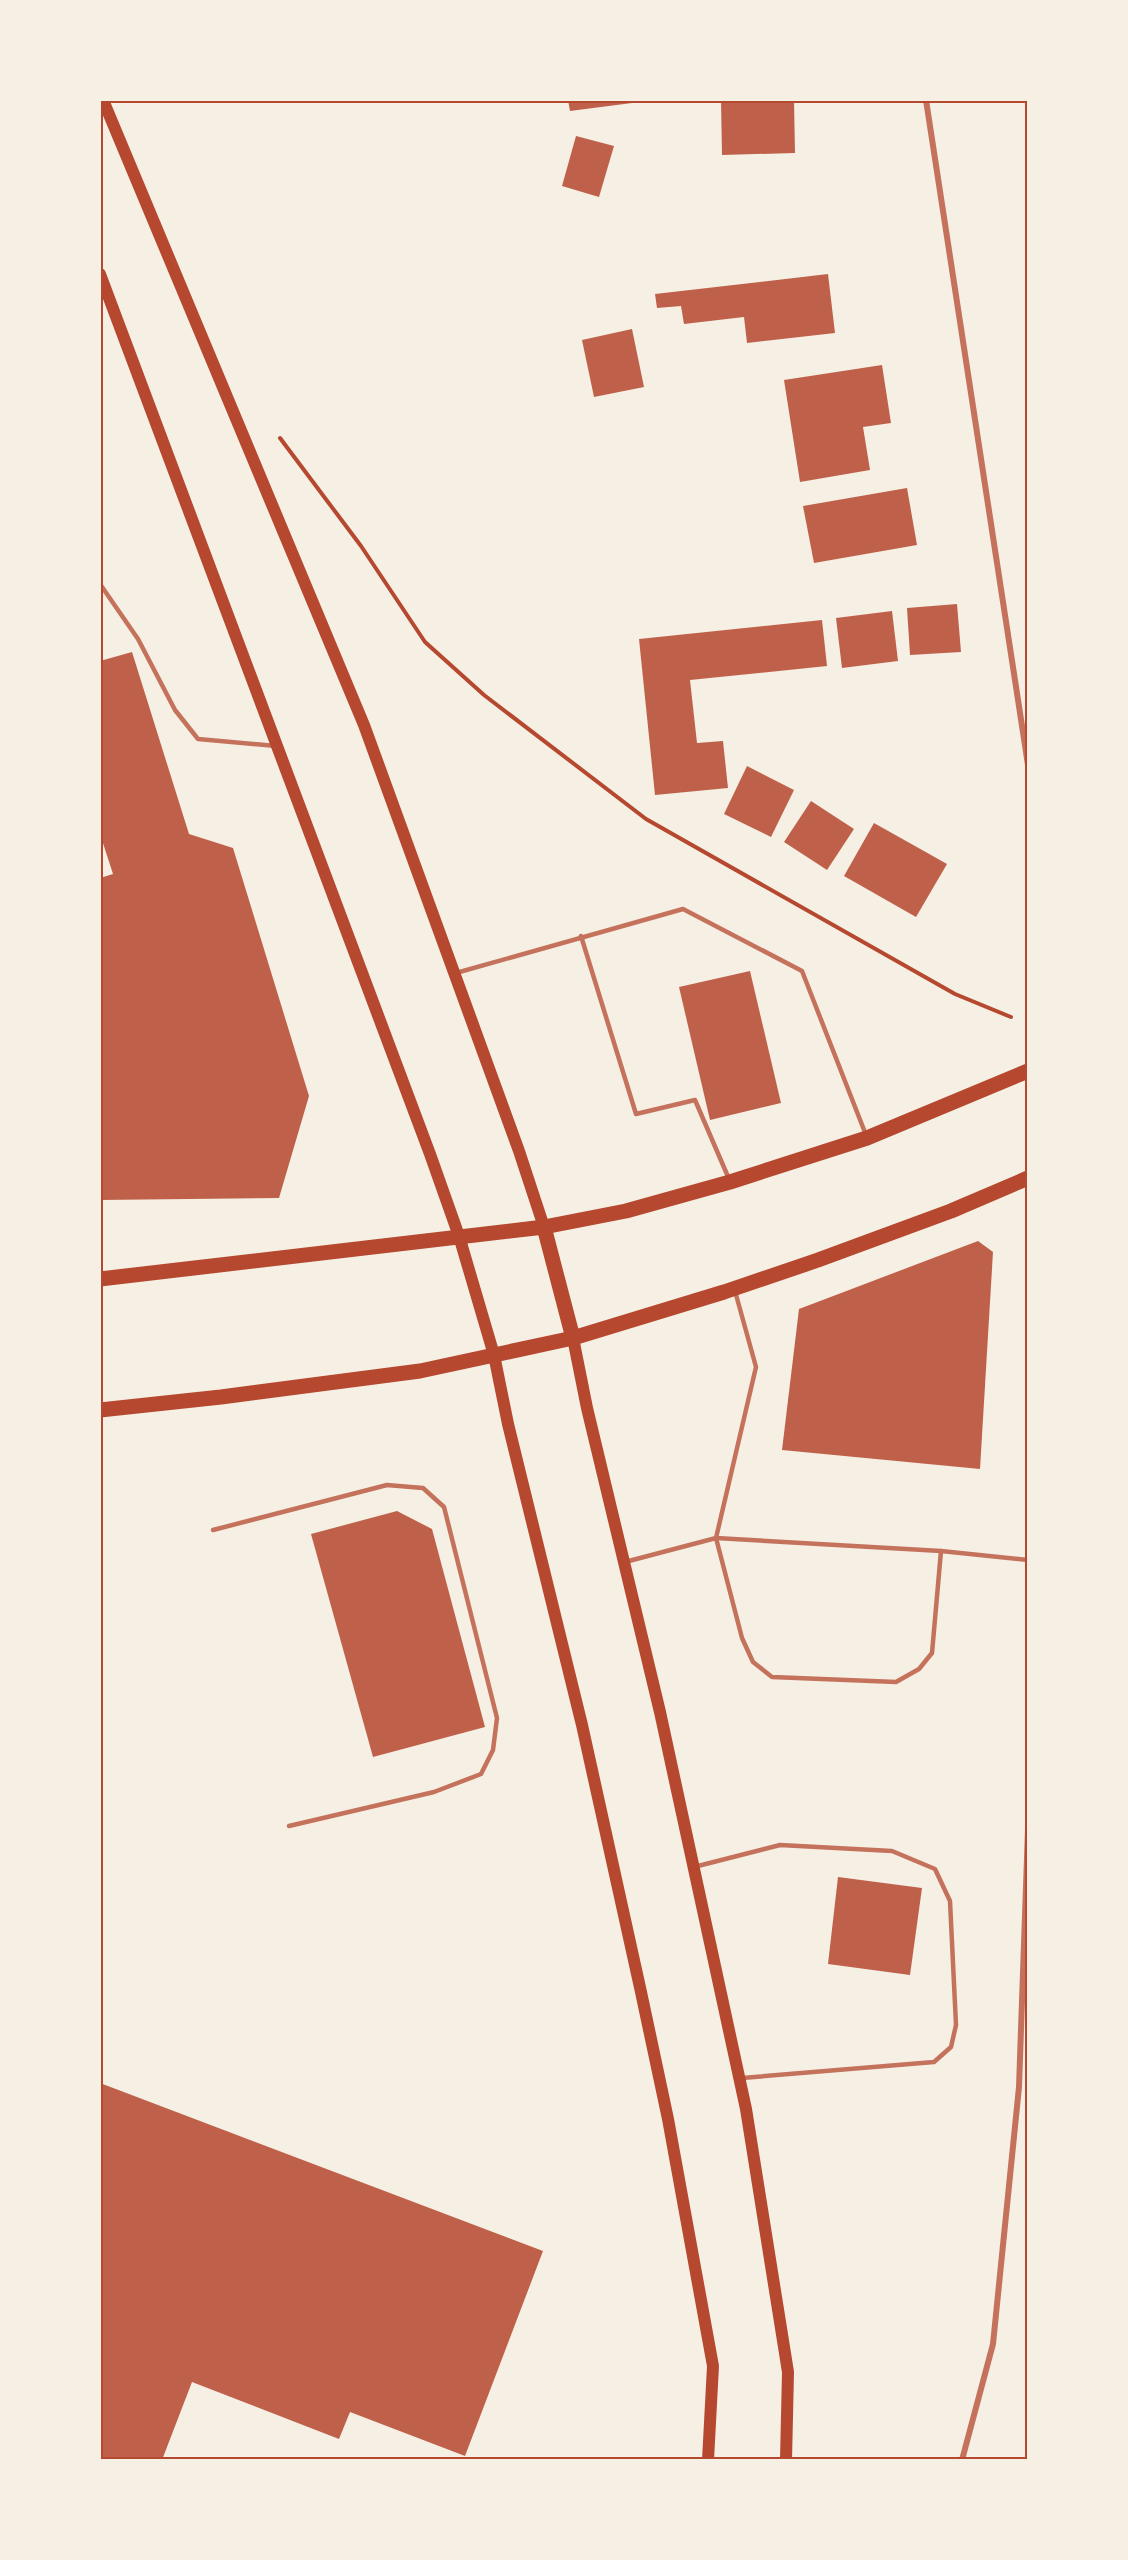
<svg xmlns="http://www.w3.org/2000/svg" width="1128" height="2560" font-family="Karla,sans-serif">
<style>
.building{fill:#bf614a}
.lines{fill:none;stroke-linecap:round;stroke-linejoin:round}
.path{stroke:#b5482f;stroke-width:4}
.service{stroke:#c5725c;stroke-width:4.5}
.minor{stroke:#c5725c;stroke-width:6}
.secondary{stroke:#b5482f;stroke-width:12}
.primary{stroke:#b5482f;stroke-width:15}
.neatline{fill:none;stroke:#b5482f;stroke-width:2}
</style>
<rect width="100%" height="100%" fill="#f6efe4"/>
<!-- building -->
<g class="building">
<path d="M 568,100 L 632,100 L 632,103 L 570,111 Z"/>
<path d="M 721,100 L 794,100 L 795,153 L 722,155 Z"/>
<path d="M 576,136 L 614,146 L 599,197 L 562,186 Z"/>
<path d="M 828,274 L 835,333 L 747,343 L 744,317 L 684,324 L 681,306 L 657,308 L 655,294 Z"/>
<path d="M 632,329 L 644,387 L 594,397 L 582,340 Z"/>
<path d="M 882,365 L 891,423 L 863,427 L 870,470 L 800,482 L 784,380 Z"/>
<path d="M 907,488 L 917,545 L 814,563 L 803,506 Z"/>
<path d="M 957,604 L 961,652 L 910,655 L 907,608 Z"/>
<path d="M 892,611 L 898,661 L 842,668 L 836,618 Z"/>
<path d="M 822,620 L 827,666 L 690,680 L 697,743 L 723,741 L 728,788 L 655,795 L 639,639 Z"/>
<path d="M 132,652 L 189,834 L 233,848 L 309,1096 L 279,1198 L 100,1200 L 100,878 L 113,874 L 100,834 L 100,661 Z"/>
<path d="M 747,766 L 794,790 L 771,837 L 724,814 Z"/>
<path d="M 811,801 L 854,829 L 827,870 L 784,842 Z"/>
<path d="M 874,823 L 947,864 L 916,917 L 844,876 Z"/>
<path d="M 750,971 L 781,1103 L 710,1120 L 679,987 Z"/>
<path d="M 978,1241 L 993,1252 L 980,1469 L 782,1450 L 799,1309 Z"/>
<path d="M 397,1511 L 432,1529 L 485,1727 L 373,1757 L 311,1534 Z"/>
<path d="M 838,1877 L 922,1888 L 910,1975 L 828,1964 Z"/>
<path d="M 100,2083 L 543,2251 L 465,2456 L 350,2412 L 339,2439 L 192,2382 L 162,2460 L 100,2460 Z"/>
</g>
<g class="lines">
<!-- path -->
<path class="path" d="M 280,438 L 361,546 L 425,642 L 484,695 L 646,819 L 955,994 L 1011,1017"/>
<!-- service -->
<g class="service">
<path d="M 100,584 L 138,639 L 175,710 L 198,739 L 276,746"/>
<path d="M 581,936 L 636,1114 L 695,1100 L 729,1179"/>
<path d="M 456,973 L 683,909 L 802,971 L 866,1135"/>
<path d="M 735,1291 L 756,1367 L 716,1538 L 941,1551 L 1028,1560"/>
<path d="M 213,1530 L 387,1485 L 423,1488 L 444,1507 L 497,1718 L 493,1750 L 481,1774 L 434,1792 L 289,1826"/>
<path d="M 625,1562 L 716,1538 L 742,1638 L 753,1662 L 772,1677 L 896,1682 L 919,1669 L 932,1653 L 941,1551"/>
<path d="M 694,1867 L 780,1845 L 892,1851 L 935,1869 L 950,1901 L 956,2025 L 951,2047 L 934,2062 L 742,2078"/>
</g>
<!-- minor -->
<g class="minor">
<path d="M 926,100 L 1028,765"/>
<path d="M 962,2460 L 993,2344 L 1019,2087 L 1028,1829"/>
</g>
<!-- secondary -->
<g class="secondary">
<path d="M 103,100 L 364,725 L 519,1151 L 544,1227"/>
<path d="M 100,274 L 430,1154 L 459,1236 L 494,1355 L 508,1424 L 582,1725 L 641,1992 L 668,2119 L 713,2366 L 708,2460"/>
<path d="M 573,1338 L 587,1408 L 660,1712 L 746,2109 L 788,2372 L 786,2460"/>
</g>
<!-- primary -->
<g class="primary">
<path d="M 544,1227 L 573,1338"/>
<path d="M 100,1279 L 544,1227 L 626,1211 L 730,1182 L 867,1138 L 1028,1071"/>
<path d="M 100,1410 L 221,1397 L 420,1371 L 573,1338 L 724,1292 L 818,1260 L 951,1211 L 1028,1178"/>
</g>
</g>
<!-- border -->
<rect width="1128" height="2560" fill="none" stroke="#f6efe4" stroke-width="204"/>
<rect x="102" y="102" width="924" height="2356" class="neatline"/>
</svg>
